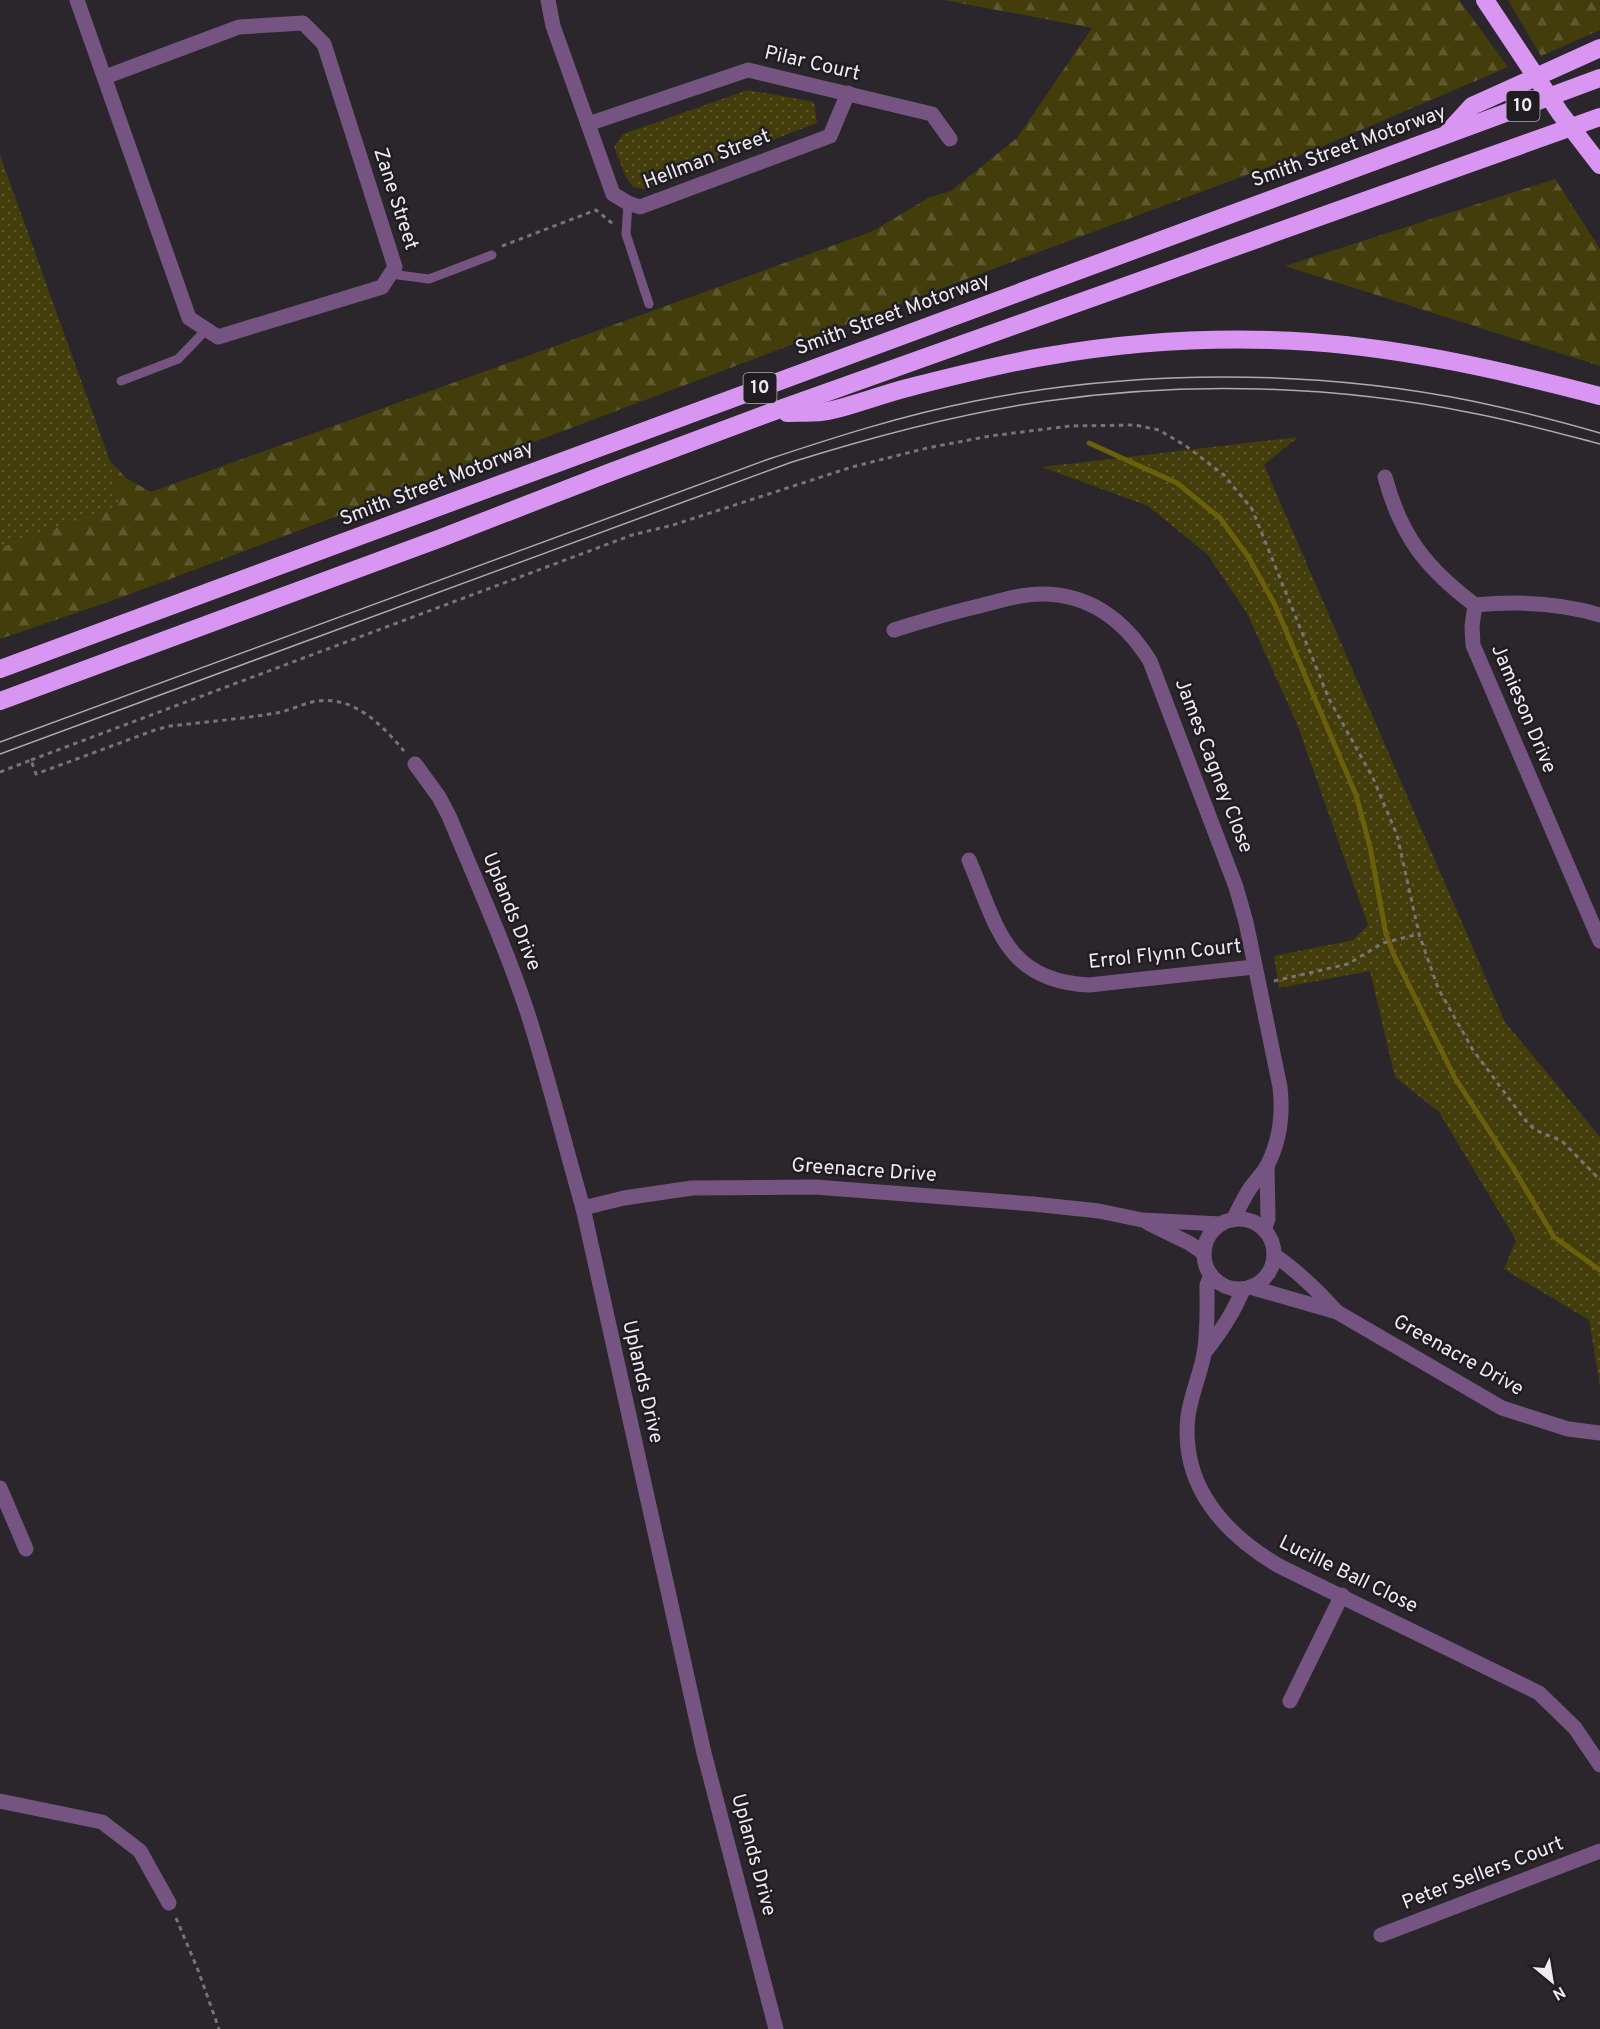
<svg xmlns="http://www.w3.org/2000/svg" width="1600" height="2029" font-family="Overpass,sans-serif">
<style>
.forest{fill:url(#forest-firs)}
.park{fill:url(#park-dots)}
.lines{fill:none;stroke-linecap:round;stroke-linejoin:round}
.stream{stroke:#6a600b;stroke-width:5}
.path{stroke:#777479;stroke-width:3;stroke-dasharray:4.5 4.5;stroke-linecap:butt}
.service{stroke:#755482;stroke-width:9}
.minor{stroke:#755482;stroke-width:15}
.tertiary{stroke:#755482;stroke-width:15}
.motorway{stroke:#d896f2;stroke-width:18}
.tram{stroke:#aeaaaf;stroke-width:1.5}
.labels{text-anchor:middle;dominant-baseline:central;stroke-width:5;stroke-linejoin:round;paint-order:stroke}
.shield{fill:#211c23;stroke:#b1aeb2;stroke-width:1.5}
.shield-label{font-size:18px;font-weight:bold;fill:#efecf0}
.street-label{font-size:20px;fill:#efecf0;stroke:#211c23}
</style>
<defs>
<pattern id="forest-firs" width="22" height="20" patternUnits="userSpaceOnUse" patternTransform="scale(1.5)"><rect width="22" height="20" fill="#433c0b"/><path d="M5 1l3.5 6h-7zM16 11l3.5 6h-7z" fill="#5e582f"/></pattern>
<pattern id="park-dots" width="8" height="8" patternUnits="userSpaceOnUse" patternTransform="scale(1.5)"><rect width="8" height="8" fill="#433c0b"/><path d="M2 2h.1M6 6h.1" fill="none" stroke="#5e582f" stroke-width="1.8" stroke-linecap="round"/></pattern>
</defs>
<rect width="100%" height="100%" fill="#2a262c"/>
<!-- forest -->
<g class="forest">
<path d="M 944,0 L 1459,0 L 1508,67 L 1314,150 L 985,272 L 117,599 L 0,639 L 0,270 L 58,394 L 110,461 L 126,478 L 151,492 L 873,231 L 930,197 L 951,191 L 1017,138 L 1092,28 Z"/>
<path d="M 1508,0 L 1600,0 L 1600,30 L 1541,56 Z"/>
<path d="M 1555,179 L 1600,249 L 1600,366 L 1285,266 Z"/>
</g>
<!-- park -->
<g class="park">
<path d="M 748,90 L 814,102 L 817,123 L 643,189 L 633,187 L 626,177 L 614,147 L 623,134 Z"/>
<path d="M 0,155 L 110,461 L 119,505 L 0,548 Z"/>
<path d="M 1298,437 L 1264,465 L 1505,1022 L 1600,1137 L 1600,1385 L 1589,1320 L 1504,1269 L 1516,1240 L 1439,1112 L 1395,1077 L 1370,971 L 1279,988 L 1274,956 L 1353,940 L 1368,925 L 1297,724 L 1247,613 L 1207,554 L 1148,506 L 1042,467 Z"/>
</g>
<g class="lines">
<!-- stream -->
<path class="stream" d="M 1089,443 L 1177,483 L 1220,518 L 1249,558 L 1275,605 L 1356,795 L 1370,847 L 1386,934 L 1393,953 L 1455,1078 L 1515,1171 L 1554,1237 L 1600,1270"/>
<!-- path -->
<g class="path">
<path d="M 502,246 L 596,210 L 613,224"/>
<path d="M 31,760 L 632,535 L 673,525 L 852,467 L 927,448 L 990,436 L 1070,426 L 1135,425 L 1159,430 L 1186,446 L 1224,475 L 1252,509 L 1329,699 L 1373,778 L 1397,835 L 1419,934 L 1438,988 L 1473,1050 L 1525,1120 L 1535,1130 L 1562,1141 L 1600,1180"/>
<path d="M 0,772 L 31,760 L 36,774 L 155,730 L 170,726 C 206,722 241,719 276,713 C 288,711 300,705 312,702 C 352,693 381,724 404,751"/>
<path d="M 1274,981 L 1348,964 L 1383,943 L 1419,934"/>
<path d="M 176,1918 L 198,1970 L 219,2029"/>
</g>
<!-- service -->
<g class="service">
<path d="M 628,203 L 626,234 L 649,304"/>
<path d="M 391,274 L 429,279 L 492,255"/>
<path d="M 121,381 L 178,359 L 206,330"/>
</g>
<!-- minor -->
<g class="minor">
<path d="M 77,0 L 189,318 L 218,337 L 382,287 L 395,267 L 324,44 L 303,23 L 239,27 L 105,77"/>
<path d="M 548,0 L 553,26 L 613,194 L 628,203 L 640,207 L 830,136 L 848,93"/>
<path d="M 588,124 L 748,70 L 932,114 L 950,139"/>
<path d="M 1385,477 C 1401,537 1427,569 1475,605 L 1472,626 L 1473,645 L 1600,941"/>
<path d="M 1475,605 C 1517,601 1560,603 1600,615"/>
<path d="M 894,630 C 922,621 950,613 979,606 C 999,601 1020,594 1042,594 C 1091,594 1125,621 1150,661 L 1236,887 L 1246,922 L 1280,1087 C 1283,1113 1280,1140 1268,1164 C 1264,1172 1257,1179 1251,1187 C 1244,1197 1239,1208 1233,1220"/>
<path d="M 415,764 L 439,797 L 449,816 C 476,881 505,945 527,1011 C 548,1076 564,1142 583,1208"/>
<path d="M 969,860 C 997,926 1005,981 1089,985 L 1254,967"/>
<path d="M 1264,1230 L 1268,1219 L 1267,1166"/>
<path d="M 1211,1275 L 1207,1285 C 1207,1307 1208,1332 1204,1354 C 1200,1375 1191,1395 1188,1416 C 1180,1486 1225,1535 1281,1567 L 1539,1693 L 1575,1728 L 1600,1765"/>
<path d="M 1204,1353 C 1220,1333 1234,1313 1243,1289"/>
<path d="M 0,1488 L 26,1549"/>
<path d="M 1290,1701 L 1342,1595"/>
<path d="M 0,1801 L 102,1822 L 140,1851 L 169,1903"/>
<path d="M 1381,1935 L 1600,1851"/>
</g>
<!-- tertiary -->
<g class="tertiary">
<circle cx="1239" cy="1254" r="35"/>
<path d="M 1148,1223 L 1189,1243 L 1204,1253"/>
<path d="M 1274,1255 C 1298,1271 1318,1291 1337,1312"/>
<path d="M 1250,1287 L 1337,1312 L 1502,1408 L 1568,1429 L 1600,1433"/>
<path d="M 776,2029 L 704,1753 L 583,1208 L 624,1198 L 692,1188 L 815,1187 L 1033,1204 L 1099,1211 L 1142,1220 L 1221,1224"/>
</g>
<!-- motorway -->
<g class="motorway">
<path d="M 1485,0 L 1560,113 L 1600,165"/>
<path d="M 1449,131 L 1472,106 L 1600,48"/>
<path d="M 787,413 C 800,412 815,414 828,411 C 855,405 880,395 907,388 C 954,376 1000,364 1048,356 C 1134,341 1223,336 1311,342 C 1409,349 1505,371 1600,396"/>
<path d="M 0,669 C 534,473 1066,272 1600,78"/>
<path d="M 0,701 L 441,538 L 611,472 L 769,413 L 1600,117"/>
</g>
<!-- tram -->
<g class="tram">
<path d="M 0,742 L 766,460 C 835,437 904,415 975,401 C 1135,369 1313,369 1472,401 C 1515,410 1558,421 1600,433"/>
<path d="M 0,754 L 792,462 C 875,436 960,413 1047,401 C 1187,381 1334,385 1472,413 C 1515,421 1558,433 1600,444"/>
</g>
</g>
<g class="labels">
<!-- shield labels -->
<g class="shield">
<rect x="1506.5" y="91" width="33" height="30" rx="4.5"/>
<rect x="743.5" y="373" width="33" height="30" rx="4.5"/>
</g>
<g class="shield-label">
<text x="1523" y="106">10</text>
<text x="760" y="388">10</text>
</g>
<!-- street labels -->
<g class="street-label">
<text transform="translate(812 64) rotate(13)">Pilar Court</text>
<text transform="translate(1349 147) rotate(-20)">Smith Street Motorway</text>
<text transform="translate(707 160) rotate(-21)">Hellman Street</text>
<text transform="translate(395 199) rotate(72)">Zane Street</text>
<text transform="translate(893 315) rotate(-20)">Smith Street Motorway</text>
<text transform="translate(437 484) rotate(-21)">Smith Street Motorway</text>
<text transform="translate(1523 709) rotate(67)">Jamieson Drive</text>
<text transform="translate(1213 766) rotate(69)">James Cagney Close</text>
<text transform="translate(511 912) rotate(68)">Uplands Drive</text>
<text transform="translate(1165 955) rotate(-6)">Errol Flynn Court</text>
<text transform="translate(864 1171) rotate(4)">Greenacre Drive</text>
<text transform="translate(1458 1356) rotate(29)">Greenacre Drive</text>
<text transform="translate(642 1382) rotate(77)">Uplands Drive</text>
<text transform="translate(1348 1575) rotate(26)">Lucille Ball Close</text>
<text transform="translate(753 1855) rotate(75)">Uplands Drive</text>
<text transform="translate(1483 1874) rotate(-21)">Peter Sellers Court</text>
</g>
</g>
<!-- north arrow -->
<g transform="translate(1552 1981) rotate(150)" stroke="#211c23" stroke-width="4.5" paint-order="stroke">
<path d="M0-4.5L10 22L0 15L-10 22Z" fill="#efecf0"/>
<text y="-9" font-size="16" font-weight="bold" text-anchor="middle" fill="#efecf0">N</text>
</g>
</svg>
